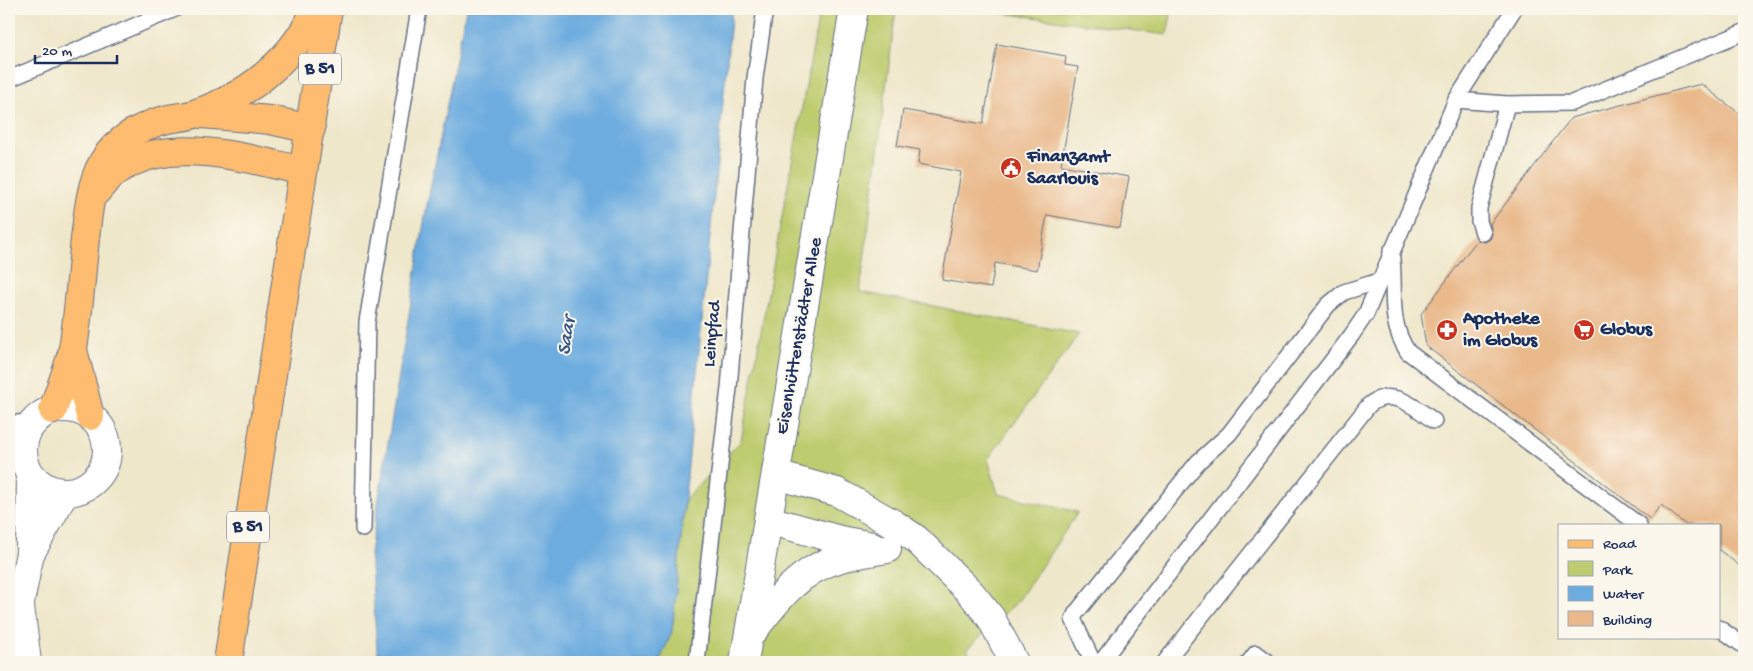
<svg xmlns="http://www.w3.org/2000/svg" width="1753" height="671" font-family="'Gochi Hand',sans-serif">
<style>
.green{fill:#bdcc6e;stroke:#6c7e66}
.water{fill:#6cacdf;stroke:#446e9e}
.building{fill:#e9b98b}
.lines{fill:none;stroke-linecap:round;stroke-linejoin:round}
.service-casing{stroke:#656f84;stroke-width:18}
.tertiary-casing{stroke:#656f84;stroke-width:30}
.primary-casing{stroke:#656f84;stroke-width:30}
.service{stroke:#fff;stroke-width:15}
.tertiary{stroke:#fff;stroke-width:28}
.primary{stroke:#fdbc70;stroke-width:28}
.labels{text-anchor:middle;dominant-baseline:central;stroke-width:4;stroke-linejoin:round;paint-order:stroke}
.shield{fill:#fbf7ec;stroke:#5e6b89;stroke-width:1}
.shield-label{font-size:18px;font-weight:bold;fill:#1b2f5e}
.poi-label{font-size:19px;font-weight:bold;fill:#1b2f5e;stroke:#fbf7ec;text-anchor:start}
.street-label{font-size:19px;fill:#1b2f5e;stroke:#fbf7ec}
.water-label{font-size:20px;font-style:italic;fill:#335485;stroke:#fbf7ec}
</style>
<rect width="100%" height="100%" fill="#fbf7ec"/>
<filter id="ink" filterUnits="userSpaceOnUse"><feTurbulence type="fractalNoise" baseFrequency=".02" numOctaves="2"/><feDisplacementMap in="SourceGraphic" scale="10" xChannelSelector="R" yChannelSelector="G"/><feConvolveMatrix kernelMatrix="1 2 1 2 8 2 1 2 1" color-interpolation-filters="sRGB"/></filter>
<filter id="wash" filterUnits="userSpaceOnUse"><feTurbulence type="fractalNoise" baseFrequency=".0096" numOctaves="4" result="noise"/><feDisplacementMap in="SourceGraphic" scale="20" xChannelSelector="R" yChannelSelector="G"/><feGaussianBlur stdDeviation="1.12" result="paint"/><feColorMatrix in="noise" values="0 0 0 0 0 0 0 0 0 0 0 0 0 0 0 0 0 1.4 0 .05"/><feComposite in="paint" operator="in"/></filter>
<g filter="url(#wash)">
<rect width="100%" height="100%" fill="#efe7ca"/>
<!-- green -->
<g class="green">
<path d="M 820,9 L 896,9 L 860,292 L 1079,334 L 988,459 L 998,494 L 1078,512 L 1018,601 L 967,649 L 975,662 L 659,662 L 672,632 L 685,499 L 741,441 Z"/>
<path d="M 973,9 L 1172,9 L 1167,35 Z"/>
</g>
<!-- water -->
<path class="water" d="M 466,9 L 732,9 L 672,632 L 659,662 L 378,662 L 370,553 L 426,210 Z"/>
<g id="blocks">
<!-- building -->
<g class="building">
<path d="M 997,44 L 1066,56 L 1065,65 L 1078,67 L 1061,165 L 1129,177 L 1120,228 L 1047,215 L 1037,270 L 995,263 L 991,288 L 942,280 L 961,172 L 918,164 L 920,150 L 897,146 L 903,110 L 983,124 Z"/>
<path d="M 1701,84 L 1744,117 L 1744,569 L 1719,550 L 1719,525 L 1686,525 L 1661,505 L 1650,519 L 1426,346 L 1421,314 L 1477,240 L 1485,242 L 1490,239 L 1492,234 L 1490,224 L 1571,118 Z"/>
</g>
</g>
</g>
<g filter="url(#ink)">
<use href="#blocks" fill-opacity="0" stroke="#656f84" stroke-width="1"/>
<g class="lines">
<!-- service casing -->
<g class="service-casing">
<g id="service">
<path d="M 9,79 L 175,9"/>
<path d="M 1456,100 L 1507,104 L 1572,103 L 1744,32"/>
<path d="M 1483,233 L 1479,221 L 1479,208 L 1507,104"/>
<path d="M 1391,251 C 1397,288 1386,319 1408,352 L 1639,525"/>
<path d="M 9,424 L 35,421"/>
<path d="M 9,456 L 25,464"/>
<path d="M 363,529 L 367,322 L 419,9"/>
<path d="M 1719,628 L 1744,646"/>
<path d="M 697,662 L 729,388 L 755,78 L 765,9"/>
<path d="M 1093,662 L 1073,619 L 1076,613 L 1198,462 L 1229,434 L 1328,305 L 1344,292 L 1379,281"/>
<path d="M 1101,662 L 1351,336 L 1366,314 L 1456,100 L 1514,9"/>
<path d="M 1165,662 L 1369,405 C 1391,386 1415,407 1434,421"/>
<path d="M 1249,662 L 1256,653 L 1268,662"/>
</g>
</g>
<!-- tertiary casing -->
<g class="tertiary-casing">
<g id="tertiary">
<circle cx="65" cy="450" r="42"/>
<path d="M 776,475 L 837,492 L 894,524 L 916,539 L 971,593 L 991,618 L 1014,662"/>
<path d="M 768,520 L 840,540 L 872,546"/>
<path d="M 31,552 L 65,492"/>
<path d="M 20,606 L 27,662"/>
<path d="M 9,632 L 20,602 L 30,553 L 31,475"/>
<path d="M 750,635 C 774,604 798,570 838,559 C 854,554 871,552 887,549"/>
<path d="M 744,662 L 854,9"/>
</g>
</g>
<!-- primary casing -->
<g class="primary-casing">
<g id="primary">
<path d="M 202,114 L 270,120 L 311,129"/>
<path d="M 97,191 C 144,126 240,157 303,171"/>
<path d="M 73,350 L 90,416"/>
<path d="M 53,410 C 59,390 69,368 73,348 C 79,312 81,275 85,239 C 88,214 90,185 103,162 C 116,139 143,125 168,119 C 177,117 188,117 197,113 C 251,94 292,60 316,9"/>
<path d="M 228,662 L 328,9"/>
</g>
</g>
<!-- service -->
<use href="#service" class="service"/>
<!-- tertiary -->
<use href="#tertiary" class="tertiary"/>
<!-- primary -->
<use href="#primary" class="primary"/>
</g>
</g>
<!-- icons -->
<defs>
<g id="civic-disc" transform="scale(1.125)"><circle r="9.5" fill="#c8321e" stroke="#fbf7ec"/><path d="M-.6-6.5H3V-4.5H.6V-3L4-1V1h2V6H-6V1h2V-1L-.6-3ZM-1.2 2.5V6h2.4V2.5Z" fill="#fff"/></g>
<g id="pharmacy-disc" transform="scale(1.125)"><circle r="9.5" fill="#c8321e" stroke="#fbf7ec"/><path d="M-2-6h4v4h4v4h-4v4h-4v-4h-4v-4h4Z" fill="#fff"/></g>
<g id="supermarket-disc" transform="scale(1.125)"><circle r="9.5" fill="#c8321e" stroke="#fbf7ec"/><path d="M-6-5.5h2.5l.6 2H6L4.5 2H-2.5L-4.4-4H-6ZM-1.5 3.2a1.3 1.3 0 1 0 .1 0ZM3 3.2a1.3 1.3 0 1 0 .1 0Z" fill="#fff"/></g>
</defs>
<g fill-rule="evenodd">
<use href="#civic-disc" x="1011" y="168"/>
<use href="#pharmacy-disc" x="1447" y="330"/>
<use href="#supermarket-disc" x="1584" y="330"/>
</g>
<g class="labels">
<!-- shield labels -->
<g class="shield">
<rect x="299" y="53.5" width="42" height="31" rx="4"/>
<rect x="227" y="511.5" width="42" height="31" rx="4"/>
</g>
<g class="shield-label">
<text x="320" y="69">B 51</text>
<text x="248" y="527">B 51</text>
</g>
<!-- poi labels -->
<g class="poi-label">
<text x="1027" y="157">Finanzamt<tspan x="1027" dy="22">Saarlouis</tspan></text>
<text x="1463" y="319">Apotheke<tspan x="1463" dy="22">im Globus</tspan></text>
<text x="1600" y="330">Globus</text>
</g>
<!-- street labels -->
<g class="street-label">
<text transform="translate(713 334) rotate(-85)">Leinpfad</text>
<text transform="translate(800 336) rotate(-80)">Eisenhüttenstädter Allee</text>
</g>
<!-- water labels -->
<g class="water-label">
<text transform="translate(568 336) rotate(-82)">Saar</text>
</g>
</g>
<!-- margin -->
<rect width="1753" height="671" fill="none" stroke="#fbf7ec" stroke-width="30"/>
<!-- legend -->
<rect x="1558" y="524" width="162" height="115" fill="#fbf7ec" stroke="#a1a7b3"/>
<rect x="1568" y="540" width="25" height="8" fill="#fdbc70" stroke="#a1a7b3"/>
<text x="1603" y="548" font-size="15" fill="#1b2f5e">Road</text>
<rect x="1568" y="561" width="25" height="15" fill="#bdcc6e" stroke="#a1a7b3"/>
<text x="1603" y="574" font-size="15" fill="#1b2f5e">Park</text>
<rect x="1568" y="586" width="25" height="15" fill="#6cacdf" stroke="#a1a7b3"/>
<text x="1603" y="598" font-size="15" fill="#1b2f5e">Water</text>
<rect x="1568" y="611" width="25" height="15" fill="#e9b98b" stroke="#a1a7b3"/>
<text x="1603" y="624" font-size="15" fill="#1b2f5e">Building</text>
<!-- scale -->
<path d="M35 55v8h82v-8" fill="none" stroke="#1b2f5e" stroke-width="2.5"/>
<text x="42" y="55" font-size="15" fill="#1b2f5e" stroke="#fbf7ec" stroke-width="4" paint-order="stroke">20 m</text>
</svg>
